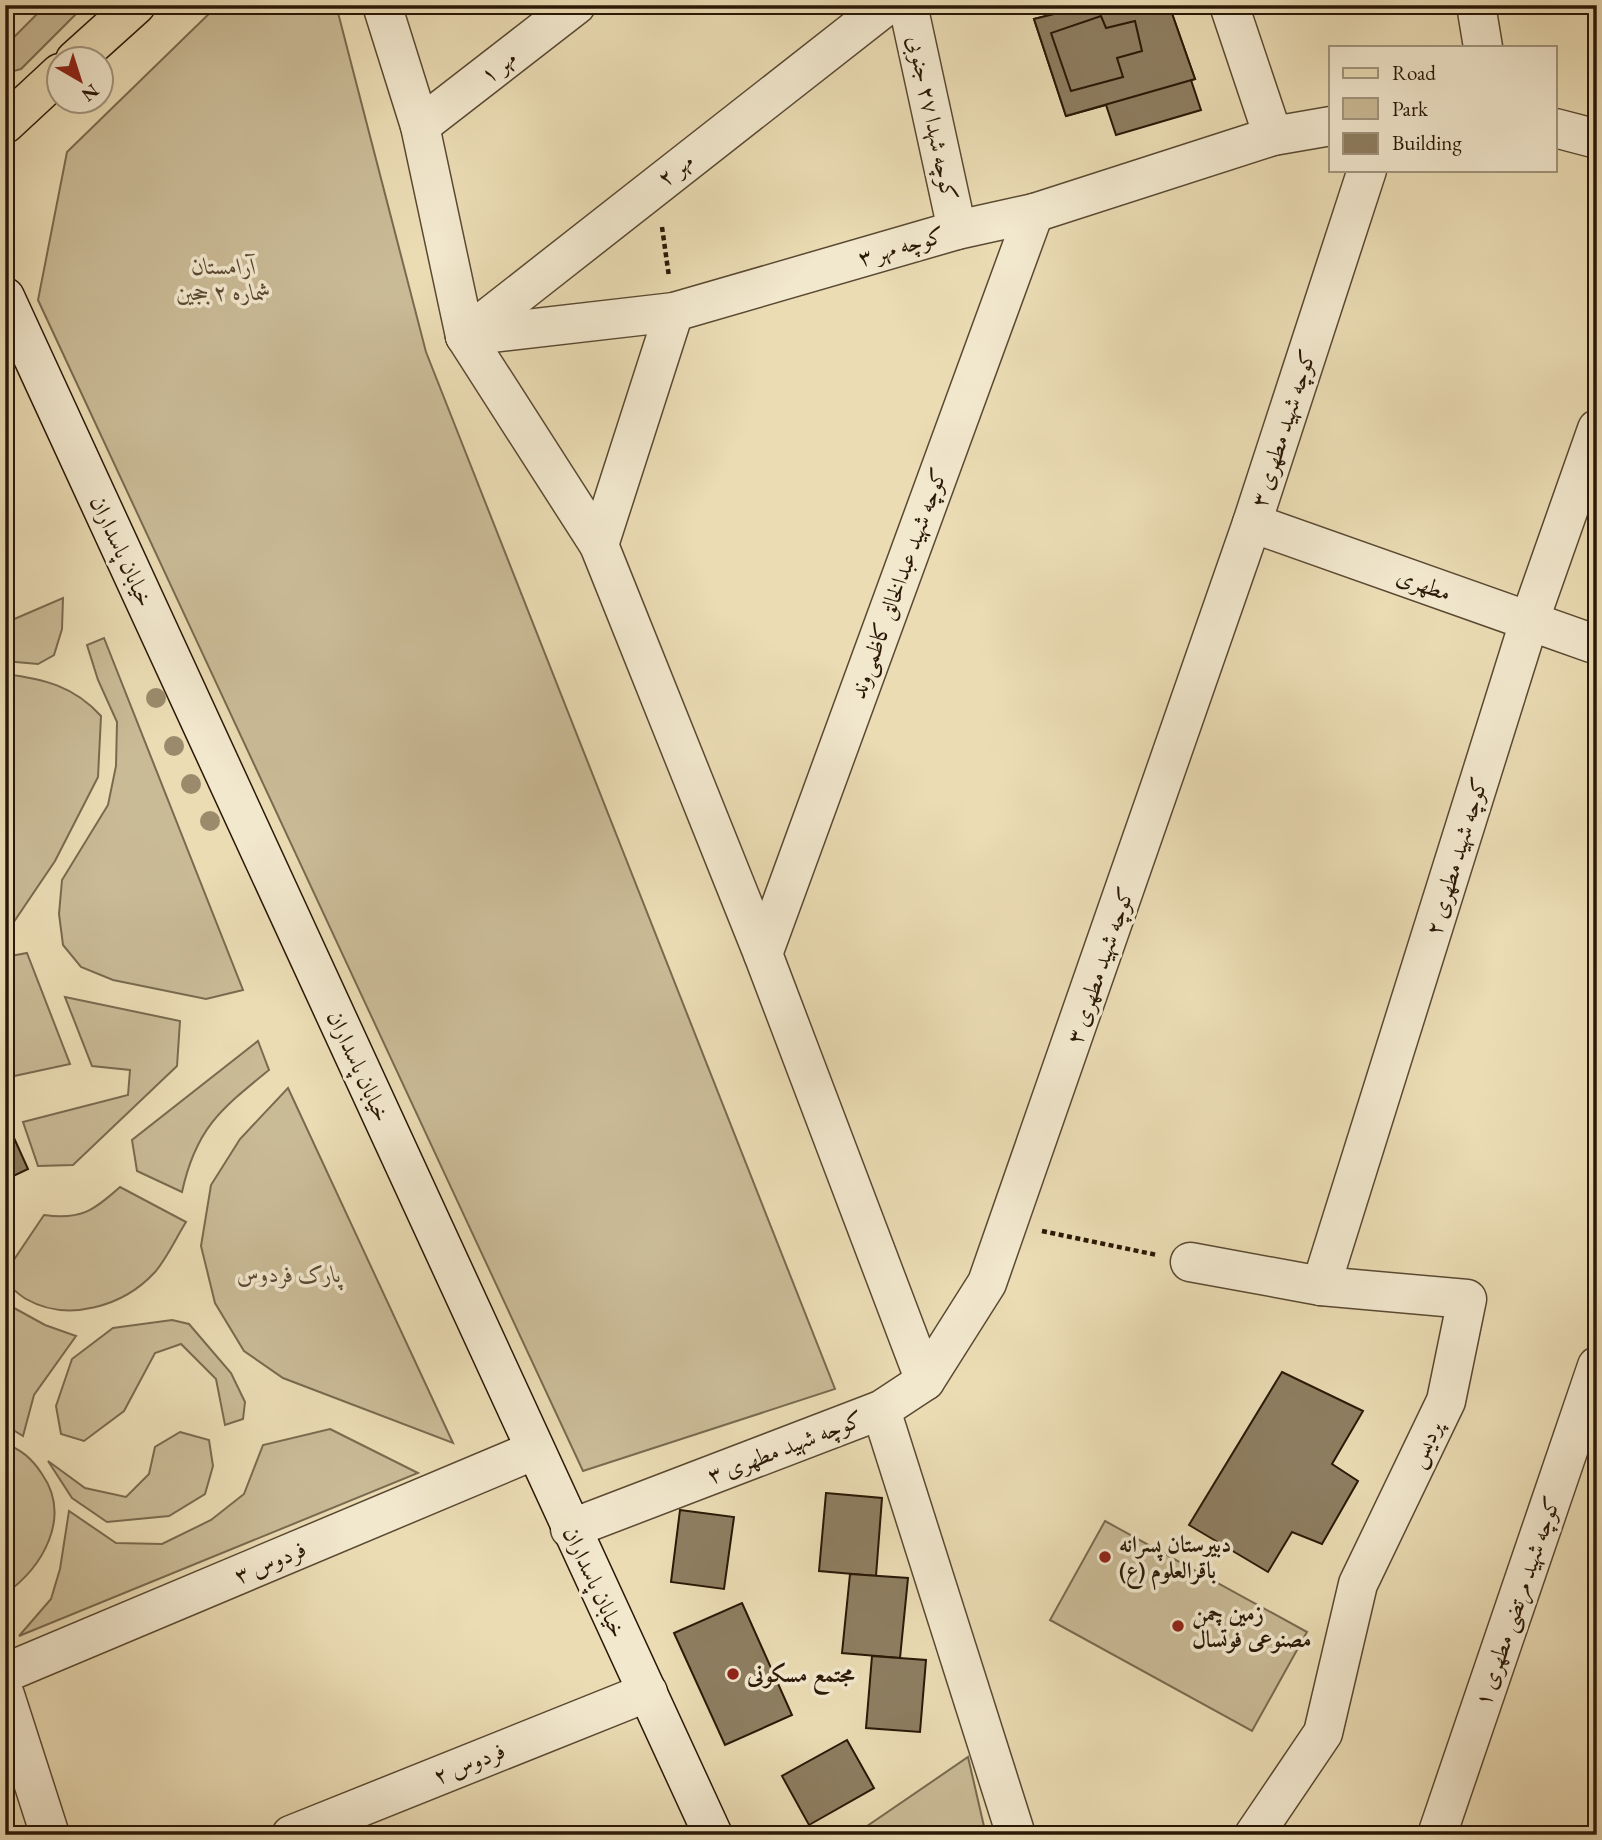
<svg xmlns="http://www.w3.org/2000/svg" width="1602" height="1840" font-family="'EB Garamond',Amiri,serif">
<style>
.green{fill:#cabb97;stroke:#7a6a4f;stroke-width:2}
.building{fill:#8e7e61;stroke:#2a1807;stroke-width:2}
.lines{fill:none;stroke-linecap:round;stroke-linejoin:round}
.street-casing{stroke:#5a4932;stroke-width:41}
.secondary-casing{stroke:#2a1807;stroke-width:41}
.primary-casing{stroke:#2a1807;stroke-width:41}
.path{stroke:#2a1807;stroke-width:4.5;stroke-dasharray:5 3.5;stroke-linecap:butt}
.street{stroke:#f2e8ce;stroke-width:38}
.secondary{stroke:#f2e8ce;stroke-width:38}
.primary{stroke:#ebdcb4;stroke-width:38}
.tree{fill:#9b8b6c}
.poi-dot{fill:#8f2418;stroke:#f2e8ce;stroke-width:2.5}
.labels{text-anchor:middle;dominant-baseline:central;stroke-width:7;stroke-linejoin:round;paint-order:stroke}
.street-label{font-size:23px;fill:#2a1807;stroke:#f2e8ce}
.park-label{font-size:23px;font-style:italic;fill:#5a4932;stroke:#f2e8ce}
.poi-label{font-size:23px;font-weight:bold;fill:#2a1807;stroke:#f2e8ce;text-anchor:start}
</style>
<rect width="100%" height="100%" fill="#ebdcb4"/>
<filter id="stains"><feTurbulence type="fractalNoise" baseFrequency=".00286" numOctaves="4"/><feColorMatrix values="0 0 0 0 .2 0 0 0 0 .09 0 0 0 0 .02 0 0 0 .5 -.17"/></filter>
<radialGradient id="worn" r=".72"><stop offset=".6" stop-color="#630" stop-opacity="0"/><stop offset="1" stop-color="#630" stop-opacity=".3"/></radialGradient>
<!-- green -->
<g class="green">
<path d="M 46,5 L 85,5 L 21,69 L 14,71 L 6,68 L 5,49 L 9,42 Z"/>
<path d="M 218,5 L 336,5 L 426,352 L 835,1389 L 583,1471 L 38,300 L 67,152 Z"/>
<path d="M 63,598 L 62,629 L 54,655 L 38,664 L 5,661 L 5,623 Z"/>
<path d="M 104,638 L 243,990 L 206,999 L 113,980 L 81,967 L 63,945 L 59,914 L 62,880 L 108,805 L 116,766 L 117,722 L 98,680 L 87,645 Z"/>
<path d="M 5,674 C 44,679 74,686 101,716 L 98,777 L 55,861 L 5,935 Z"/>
<path d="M 27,953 L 70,1064 L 5,1078 L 5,957 Z"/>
<path d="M 65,997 L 180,1021 L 177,1066 L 73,1165 L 38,1166 L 23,1122 L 128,1095 L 130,1070 L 92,1066 Z"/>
<path d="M 258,1041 L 269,1070 C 221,1109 196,1128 182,1192 L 137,1171 L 132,1140 Z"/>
<path d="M 288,1088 L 453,1443 L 283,1378 L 244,1351 L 215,1303 L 201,1246 L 211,1185 L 240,1139 Z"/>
<path d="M 120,1187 L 186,1222 C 176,1238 167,1258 155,1272 C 124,1306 68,1323 26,1299 C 19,1295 12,1288 5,1282 L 5,1273 L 44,1215 C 81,1220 93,1211 120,1187 Z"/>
<path d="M 5,1303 L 45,1325 L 76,1336 L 34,1395 L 23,1436 L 5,1425 Z"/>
<path d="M 172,1320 L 189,1324 L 231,1373 L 245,1402 L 243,1419 L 225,1425 L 216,1379 L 181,1344 L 155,1353 L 124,1411 L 84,1441 L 61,1434 L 56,1406 L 72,1359 L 113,1328 Z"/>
<path d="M 330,1429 L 418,1473 L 19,1636 L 51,1599 L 60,1569 L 69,1511 L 116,1543 L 162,1544 L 211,1520 L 244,1494 L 263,1445 Z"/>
<path d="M 180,1432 L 209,1440 L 213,1466 L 205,1494 L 169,1516 L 107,1522 L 72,1498 L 48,1461 L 85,1488 L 126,1497 L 149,1474 L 155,1447 Z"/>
<path d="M 5,1444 C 22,1449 33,1460 42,1474 C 72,1517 43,1567 5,1594 Z"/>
<path d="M 1105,1521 L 1307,1632 L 1252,1731 L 1050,1620 Z"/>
<path d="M 968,1757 L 986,1835 L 854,1835 Z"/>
</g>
<!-- building -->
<g class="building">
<path d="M 1069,5 L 1169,5 L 1195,79 L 1191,80 L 1201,110 L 1116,135 L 1106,105 L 1066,116 L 1034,19 L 1070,10 Z"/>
<path d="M 1069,5 L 1169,5 L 1195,79 L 1066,116 L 1034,19 L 1070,10 Z"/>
<path d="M 1101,16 L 1106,28 L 1135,21 L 1142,51 L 1117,58 L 1123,77 L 1071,91 L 1051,33 Z"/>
<path d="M 5,1118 L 28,1169 L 5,1180 Z"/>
<path d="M 1282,1372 L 1363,1411 L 1332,1464 L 1358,1481 L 1322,1544 L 1292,1532 L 1268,1572 L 1189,1525 Z"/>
<path d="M 826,1493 L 882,1498 L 876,1576 L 819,1571 Z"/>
<path d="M 680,1510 L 734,1517 L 724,1589 L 671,1582 Z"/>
<path d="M 850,1574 L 908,1578 L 900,1658 L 842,1653 Z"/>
<path d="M 742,1603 L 792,1715 L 725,1745 L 674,1633 Z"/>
<path d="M 872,1656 L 926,1660 L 920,1732 L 866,1728 Z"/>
<path d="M 847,1740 L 874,1788 L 809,1825 L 782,1776 Z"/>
</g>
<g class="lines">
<!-- street casing -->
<g class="street-casing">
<g id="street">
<path d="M 382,5 L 420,126 L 465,336 L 599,545 L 763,954 L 925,1381"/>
<path d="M 908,5 L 957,230"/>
<path d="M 1229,5 L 1273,136"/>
<path d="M 1476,5 L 1483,47"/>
<path d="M 420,126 L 576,5"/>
<path d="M 1555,128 L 1597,139"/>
<path d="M 465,336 L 674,312 L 957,230 L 1034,213 L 1273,136 L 1331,126"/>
<path d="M 465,336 L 887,5"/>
<path d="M 1252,523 L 1597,645"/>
<path d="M 599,545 L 674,312"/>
<path d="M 763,954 L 1034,213"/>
<path d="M 1190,1262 L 1321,1286 L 1467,1299 L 1446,1401 L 1358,1584 L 1323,1733 L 1254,1835"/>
<path d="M 1321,1286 L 1529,622 L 1597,429"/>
<path d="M 881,1410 L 1016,1835"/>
<path d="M 570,1529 L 881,1410 L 925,1381 L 987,1283 L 1252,523 L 1367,170"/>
<path d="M 5,1673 L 535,1450"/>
<path d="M 5,1695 L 50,1835"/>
<path d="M 291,1835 L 648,1692"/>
<path d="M 1437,1835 L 1597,1366"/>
</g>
</g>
<!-- secondary casing -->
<g class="secondary-casing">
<path id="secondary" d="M 5,297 L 713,1835"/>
</g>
<!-- primary casing -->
<g class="primary-casing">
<g id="primary">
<path d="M 75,60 L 136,5"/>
<path d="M 5,124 L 60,73"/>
</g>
</g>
<!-- path -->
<g class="path">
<path d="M 945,9 L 957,5"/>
<path d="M 662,227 L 669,277"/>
<path d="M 1042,1231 L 1157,1255"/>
</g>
<!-- street -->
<use href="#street" class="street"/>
<!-- secondary -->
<use href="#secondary" class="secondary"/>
<!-- primary -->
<use href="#primary" class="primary"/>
</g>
<!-- trees -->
<g class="tree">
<circle cx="156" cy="698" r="10"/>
<circle cx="174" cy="746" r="10"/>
<circle cx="191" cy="784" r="10"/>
<circle cx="210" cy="821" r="10"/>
</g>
<!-- markers -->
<g class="poi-dot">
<circle cx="1105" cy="1557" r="7"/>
<circle cx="1178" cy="1626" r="7"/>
<circle cx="733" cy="1674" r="7"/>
</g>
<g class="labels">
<!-- street labels -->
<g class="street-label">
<text transform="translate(498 66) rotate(-38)">مهر ۱</text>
<text transform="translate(933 118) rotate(78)">کوچه شهدا ۲۷ جنوبی</text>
<text transform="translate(675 169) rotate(-38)">مهر ۲</text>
<text transform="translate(901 246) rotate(-16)">کوچه مهر ۳</text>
<text transform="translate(1283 428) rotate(-72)">کوچه شهید مطهری ۳</text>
<text transform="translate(122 551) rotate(65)">خیابان پاسداران</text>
<text transform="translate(898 583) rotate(-70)">کوچه شهید عبدالخالق کاظمی‌وند</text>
<text transform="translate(1424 584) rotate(20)">مطهری</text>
<text transform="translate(1456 856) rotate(-73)">کوچه شهید مطهری ۲</text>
<text transform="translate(1100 965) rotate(-71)">کوچه شهید مطهری ۳</text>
<text transform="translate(359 1066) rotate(65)">خیابان پاسداران</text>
<text transform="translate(1425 1444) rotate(-64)">پردیس</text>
<text transform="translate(785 1447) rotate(-21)">کوچه شهید مطهری ۳</text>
<text transform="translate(270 1562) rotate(-23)">فردوس ۳</text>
<text transform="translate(595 1582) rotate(65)">خیابان پاسداران</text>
<text transform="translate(1517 1601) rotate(-71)">کوچه شهید مرتضی مطهری ۱</text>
<text transform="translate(469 1763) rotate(-22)">فردوس ۲</text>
</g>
<!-- park labels -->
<g class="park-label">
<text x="224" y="266">آرامستان<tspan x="224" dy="26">شماره ۲ ججین</tspan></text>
<text x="289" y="1274">پارک فردوس</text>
</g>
<!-- poi labels -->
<g class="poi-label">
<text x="1119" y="1544">دبیرستان پسرانه<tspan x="1119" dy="26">باقرالعلوم (ع)</tspan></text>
<text x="1192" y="1613">زمین چمن<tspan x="1192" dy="26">مصنوعی فوتسال</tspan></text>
<text x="747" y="1674">مجتمع مسکونی</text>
</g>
</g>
<!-- margin -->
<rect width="1602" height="1840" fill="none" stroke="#ebdcb4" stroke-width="28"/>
<rect x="7" y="7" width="1588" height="1826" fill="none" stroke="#2a1807" stroke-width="3.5"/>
<rect x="14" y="14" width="1574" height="1812" fill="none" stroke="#2a1807" stroke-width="2"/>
<!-- legend -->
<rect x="1329" y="46" width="228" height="126" fill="#f2e8ce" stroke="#a2957e" stroke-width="2"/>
<rect x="1343" y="68" width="35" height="10" fill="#ebdcb4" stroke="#a2957e" stroke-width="2"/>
<text x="1392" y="80" font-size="21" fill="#2a1807">Road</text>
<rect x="1343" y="98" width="35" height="21" fill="#cabb97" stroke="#a2957e" stroke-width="2"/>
<text x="1392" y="116" font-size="21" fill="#2a1807">Park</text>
<rect x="1343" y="133" width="35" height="21" fill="#8e7e61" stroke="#a2957e" stroke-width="2"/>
<text x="1392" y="150" font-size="21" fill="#2a1807">Building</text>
<!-- north arrow -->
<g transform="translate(80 80) rotate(141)"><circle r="33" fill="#f2e8ce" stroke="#a2957e" stroke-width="2"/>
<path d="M0-5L12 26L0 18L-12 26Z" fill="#8f2418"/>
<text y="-10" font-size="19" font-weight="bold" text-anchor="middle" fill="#2a1807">N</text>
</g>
<rect width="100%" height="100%" filter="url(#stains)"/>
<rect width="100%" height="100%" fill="url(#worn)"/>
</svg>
